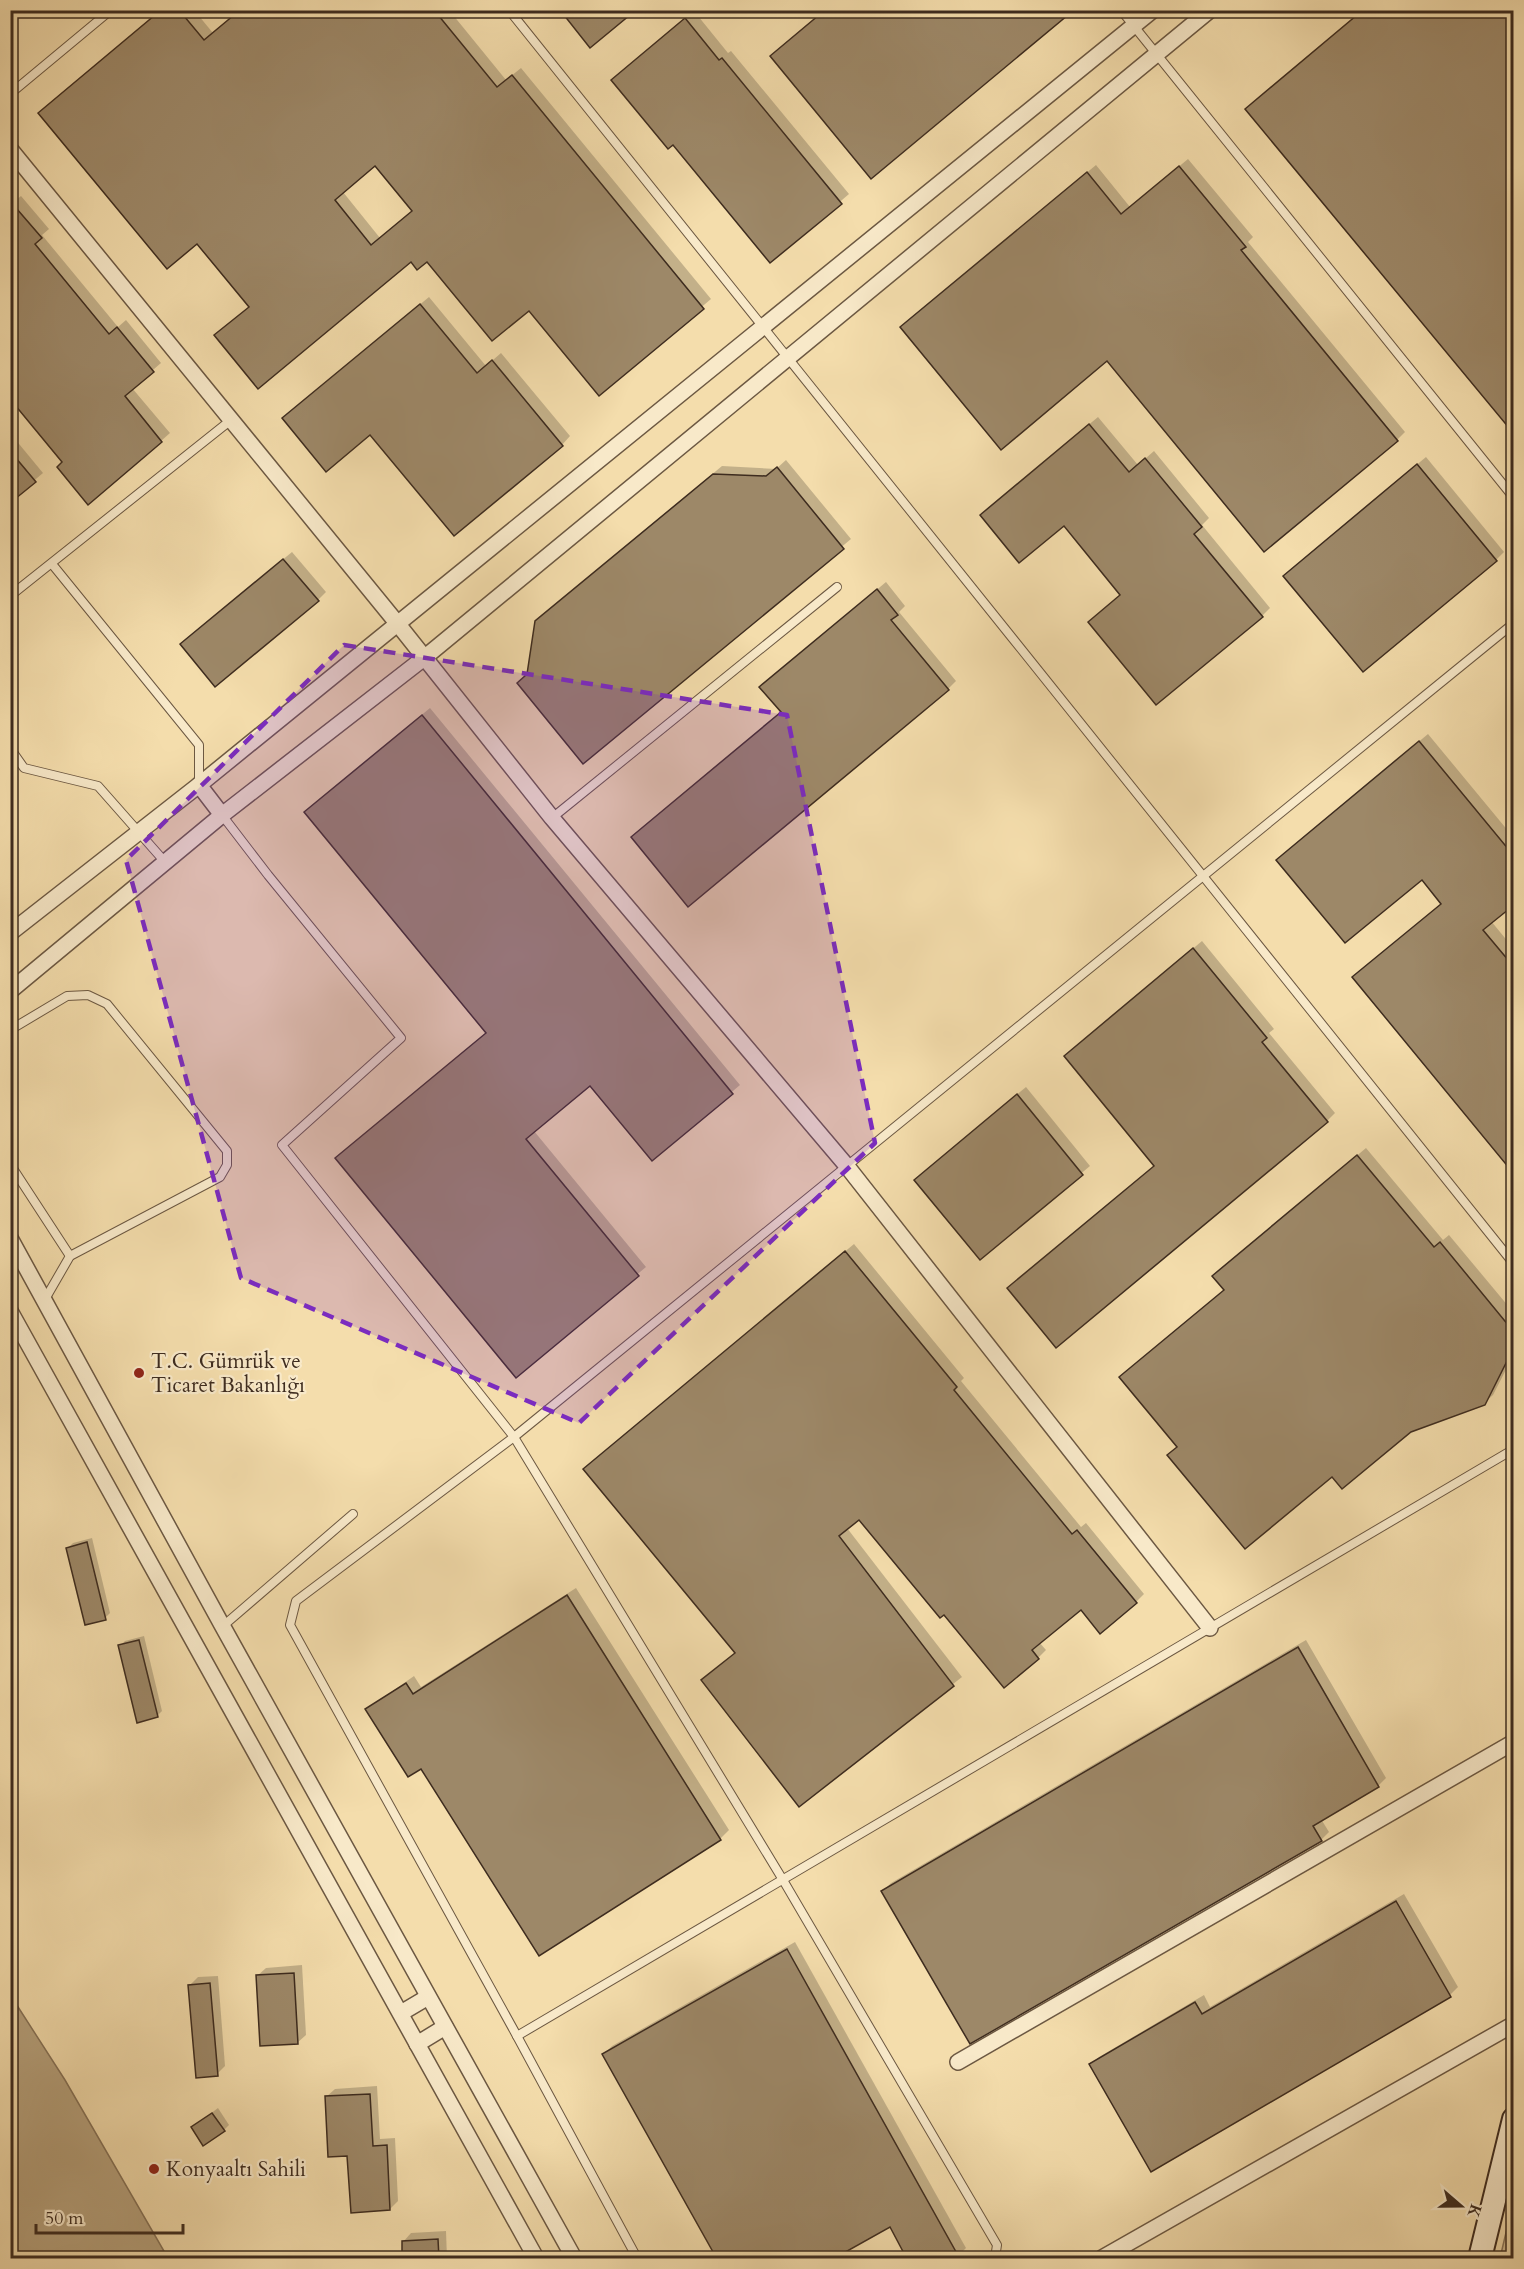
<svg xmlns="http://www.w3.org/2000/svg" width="1524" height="2269" font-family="Cardo,serif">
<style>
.green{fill:#d5bf94;stroke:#8a765a;stroke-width:1.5}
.water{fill:#b6a17c;stroke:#867257;stroke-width:1.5}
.shadow{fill:#0003;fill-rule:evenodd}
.building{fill:#9d8868;stroke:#3e2c1f;stroke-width:1.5;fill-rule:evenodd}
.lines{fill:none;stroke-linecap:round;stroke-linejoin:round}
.service-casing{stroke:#6c5842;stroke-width:10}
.minor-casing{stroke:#6c5842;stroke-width:18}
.secondary-casing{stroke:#3e2c1f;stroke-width:26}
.service{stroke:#f8e9c9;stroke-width:8}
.minor{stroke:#f8e9c9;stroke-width:15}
.secondary{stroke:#f8e9c9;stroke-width:22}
.marked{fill:#7b2cbf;fill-opacity:0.2;stroke:#7b2cbf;stroke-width:4.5;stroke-dasharray:12 8;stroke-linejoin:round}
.poi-dot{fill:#8f2418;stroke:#f8e9c9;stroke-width:2}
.labels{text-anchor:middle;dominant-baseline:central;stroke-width:4.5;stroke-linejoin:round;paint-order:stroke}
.poi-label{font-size:21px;fill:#3e2c1f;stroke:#f8e9c9;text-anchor:start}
</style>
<rect width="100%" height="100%" fill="#f4ddac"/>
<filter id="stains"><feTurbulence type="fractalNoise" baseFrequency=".00333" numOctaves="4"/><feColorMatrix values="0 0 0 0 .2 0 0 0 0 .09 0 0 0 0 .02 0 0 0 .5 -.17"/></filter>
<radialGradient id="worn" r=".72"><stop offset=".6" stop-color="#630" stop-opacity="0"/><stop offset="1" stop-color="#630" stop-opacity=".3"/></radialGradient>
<!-- green -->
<path class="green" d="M 1513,2203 L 1513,2258 L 1500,2258 Z"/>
<!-- water -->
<path class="water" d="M 11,1996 L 65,2080 L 168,2258 L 11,2258 Z"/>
<!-- shadow -->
<g class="shadow">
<path d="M 162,10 L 194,10 L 213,33 L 241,10 L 449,10 L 506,80 L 521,68 L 711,299 L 599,394 L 529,309 L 427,260 L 411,260 L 224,327 L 250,306 ZM 375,164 L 413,210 L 380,238 L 343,192 Z"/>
<path d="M 694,11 L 728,53 L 731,51 L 849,194 L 771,261 L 621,72 Z"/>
<path d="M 1188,159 L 1253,237 L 1248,242 L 1405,432 L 1397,440 L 1107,359 L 910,319 L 1096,165 L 1130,207 Z"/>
<path d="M 21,196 L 49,229 L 42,235 L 118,327 L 126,320 L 161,363 L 132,388 L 170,433 L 161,441 L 64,462 L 10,205 Z"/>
<path d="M 429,297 L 486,366 L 501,353 L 570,436 L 562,445 L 292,410 Z"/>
<path d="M 1098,417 L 1138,465 L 1154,451 L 1209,518 L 1202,525 L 1270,608 L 1262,616 L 1122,594 L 1064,524 L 990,507 Z"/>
<path d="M 10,433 L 43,473 L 10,501 Z"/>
<path d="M 1426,457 L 1504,552 L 1496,560 L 1293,568 Z"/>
<path d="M 786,460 L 851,539 L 584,762 L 529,674 L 545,613 L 722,466 L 776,469 Z"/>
<path d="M 292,552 L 326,592 L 318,600 L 190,636 Z"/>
<path d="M 886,582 L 905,606 L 899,612 L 956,681 L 948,689 L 782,712 L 770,679 Z"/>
<path d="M 430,708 L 740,1085 L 653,1159 L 590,1083 L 534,1131 L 646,1267 L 516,1376 L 488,1032 L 314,804 Z"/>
<path d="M 1428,734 L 1514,838 L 1514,903 L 1491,921 L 1514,949 L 1514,1171 L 1362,969 L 1442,903 L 1422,878 L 1286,852 Z"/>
<path d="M 1202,941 L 1274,1029 L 1269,1033 L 1335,1113 L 1327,1121 L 1156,1165 L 1066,1056 Z"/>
<path d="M 1026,1087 L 1090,1166 L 980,1258 L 924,1172 Z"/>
<path d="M 1366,1148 L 1443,1240 L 1449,1235 L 1514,1313 L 1514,1354 L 1493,1395 L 1484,1403 L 1411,1430 L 1332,1474 L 1169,1455 L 1178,1446 L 1225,1290 L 1222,1268 Z"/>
<path d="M 854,1244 L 964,1378 L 961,1381 L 1081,1527 L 1086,1523 L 1144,1594 L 1136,1602 L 1081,1608 L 1039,1642 L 1046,1650 L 1038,1658 L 944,1613 L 859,1517 L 847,1528 L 962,1677 L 799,1805 L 703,1680 L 736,1652 L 593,1461 Z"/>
<path d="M 92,1538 L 110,1613 L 105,1618 L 68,1548 L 73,1543 Z"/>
<path d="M 576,1588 L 729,1830 L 721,1838 L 540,1954 L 422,1767 L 367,1709 L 414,1676 L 421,1687 Z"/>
<path d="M 144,1636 L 162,1711 L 157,1716 L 120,1646 L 125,1641 Z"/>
<path d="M 1306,1640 L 1386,1778 L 1378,1786 L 1321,1819 L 1329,1832 L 1321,1840 L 883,1891 L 891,1883 Z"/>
<path d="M 1404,1894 L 1458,1987 L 1450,1995 L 1152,2170 L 1091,2065 L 1099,2057 L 1204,1995 L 1210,2007 Z"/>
<path d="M 795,1942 L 966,2248 L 958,2256 L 604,2054 L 612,2046 Z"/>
<path d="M 302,1965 L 306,2035 L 297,2043 L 257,1976 L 266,1968 Z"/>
<path d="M 218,1976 L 225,2066 L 217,2074 L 189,1986 L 198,1977 Z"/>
<path d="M 377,2086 L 380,2139 L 395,2138 L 398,2201 L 390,2209 L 349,2154 L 326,2097 L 335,2089 Z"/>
<path d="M 218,2108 L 229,2125 L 224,2130 L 193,2127 Z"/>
<path d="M 446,2231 L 447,2258 L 404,2258 L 403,2242 L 411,2233 Z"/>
</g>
<!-- building -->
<g class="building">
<path d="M 161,10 L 179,10 L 204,40 L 240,10 L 434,10 L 497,87 L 512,75 L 704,309 L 599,396 L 529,311 L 492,341 L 427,262 L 417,270 L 411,262 L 258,389 L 214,335 L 249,307 L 197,244 L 167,269 L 38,113 ZM 375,166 L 412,211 L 371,245 L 335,200 Z"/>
<path d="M 560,10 L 636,10 L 590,48 Z"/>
<path d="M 825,10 L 1074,10 L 871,179 L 770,56 Z"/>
<path d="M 1363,10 L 1514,10 L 1514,434 L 1245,109 Z"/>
<path d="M 685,18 L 719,60 L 722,58 L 842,204 L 770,263 L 673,145 L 668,149 L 611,80 Z"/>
<path d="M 1179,166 L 1246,247 L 1241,250 L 1398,441 L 1264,552 L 1107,361 L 1001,450 L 900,327 L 1087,172 L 1121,214 Z"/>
<path d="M 10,201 L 42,238 L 35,244 L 109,334 L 117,327 L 154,372 L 125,396 L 162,442 L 88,505 L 57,467 L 62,462 L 10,399 Z"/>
<path d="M 420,304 L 477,373 L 492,360 L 563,446 L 454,536 L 370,435 L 326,472 L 282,418 Z"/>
<path d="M 1089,424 L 1129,472 L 1145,458 L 1202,527 L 1194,534 L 1263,617 L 1156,705 L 1088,622 L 1120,595 L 1064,526 L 1019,563 L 980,515 Z"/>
<path d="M 10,451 L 36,482 L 10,503 Z"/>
<path d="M 1417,464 L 1497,561 L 1363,672 L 1283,576 Z"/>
<path d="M 777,467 L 844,549 L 583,764 L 517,683 L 527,674 L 535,621 L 713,474 L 766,476 Z"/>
<path d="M 283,559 L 319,601 L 215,687 L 180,644 Z"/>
<path d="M 877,589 L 898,615 L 891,620 L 949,690 L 688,907 L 631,837 L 781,712 L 759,687 Z"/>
<path d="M 422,715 L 733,1094 L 652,1161 L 590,1086 L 526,1139 L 639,1276 L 516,1378 L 335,1158 L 486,1033 L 304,812 Z"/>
<path d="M 1419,741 L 1514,856 L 1514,905 L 1483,930 L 1514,967 L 1514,1174 L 1352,977 L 1441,904 L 1422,880 L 1345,943 L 1276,860 Z"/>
<path d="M 1193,948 L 1267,1038 L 1262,1042 L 1328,1122 L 1056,1348 L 1007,1288 L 1154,1166 L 1064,1056 Z"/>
<path d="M 1017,1094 L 1083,1175 L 980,1260 L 914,1180 Z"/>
<path d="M 1357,1155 L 1434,1247 L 1440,1242 L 1509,1326 L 1509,1357 L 1485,1405 L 1411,1432 L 1342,1489 L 1332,1477 L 1245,1549 L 1167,1455 L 1177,1447 L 1119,1377 L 1224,1290 L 1212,1276 Z"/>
<path d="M 845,1251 L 957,1387 L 954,1390 L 1072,1534 L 1077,1530 L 1137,1603 L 1100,1634 L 1081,1610 L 1032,1650 L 1039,1659 L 1004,1688 L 944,1615 L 940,1618 L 859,1520 L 839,1536 L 954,1686 L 799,1807 L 701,1680 L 735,1653 L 583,1469 Z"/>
<path d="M 87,1542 L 106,1620 L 85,1625 L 66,1548 Z"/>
<path d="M 567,1595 L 721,1840 L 539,1956 L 421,1769 L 408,1777 L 365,1709 L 406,1683 L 413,1694 Z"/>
<path d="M 139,1640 L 158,1717 L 137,1723 L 118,1645 Z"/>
<path d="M 1298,1647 L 1379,1787 L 1313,1826 L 1322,1841 L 970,2044 L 881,1891 Z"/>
<path d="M 1396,1901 L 1451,1997 L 1151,2172 L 1089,2064 L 1195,2002 L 1202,2014 Z"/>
<path d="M 787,1949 L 960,2259 L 907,2259 L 890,2227 L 833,2259 L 717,2259 L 602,2054 Z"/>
<path d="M 294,1973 L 298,2044 L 260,2046 L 256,1975 Z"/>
<path d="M 210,1983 L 218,2076 L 196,2078 L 188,1985 Z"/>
<path d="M 370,2094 L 373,2146 L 387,2145 L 390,2210 L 351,2213 L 347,2156 L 328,2157 L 325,2096 Z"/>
<path d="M 212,2113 L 225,2131 L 203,2146 L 191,2127 Z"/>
<path d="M 438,2239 L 439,2259 L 402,2259 L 402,2241 Z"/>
</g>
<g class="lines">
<!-- service casing -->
<g class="service-casing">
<g id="service">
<path d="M 509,10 C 846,426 1177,848 1514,1264"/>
<path d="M 1121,10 L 1514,498"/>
<path d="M 10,94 L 111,10"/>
<path d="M 52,564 L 199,745 L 199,784"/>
<path d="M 10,596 L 231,420"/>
<path d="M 10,748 L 24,768 L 98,786 L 165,862"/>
<path d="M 222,815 L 268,875 L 401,1038 L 282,1145 L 514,1437 L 783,1880 L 997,2245 L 995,2258"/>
<path d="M 552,818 L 837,587"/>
<path d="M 10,1030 L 67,996 L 88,995 L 107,1004 L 227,1151 L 227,1165 L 220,1177 L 70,1256 L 10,1164"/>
<path d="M 44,1301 L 70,1256"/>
<path d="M 223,1626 L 353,1514"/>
<path d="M 517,2036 L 1514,1449"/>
<path d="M 637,2258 L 517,2036 L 290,1625 L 296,1601 L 514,1437 L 1514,623"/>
</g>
</g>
<!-- minor casing -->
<g class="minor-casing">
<g id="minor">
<path d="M 10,149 L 397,623 L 552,818 L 846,1165 L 1210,1628"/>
<path d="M 199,785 L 222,815"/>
<path d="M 10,933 L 199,785 L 1153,10"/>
<path d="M 10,991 L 222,815 L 424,658 L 1210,10"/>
<path d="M 10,1238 L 223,1627 L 574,2258"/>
<path d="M 10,1311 L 536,2258"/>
<path d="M 401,2013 L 428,1997"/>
<path d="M 417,2044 L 445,2027"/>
<path d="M 958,2062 L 1514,1742"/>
<path d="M 1102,2258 L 1514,2024"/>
</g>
</g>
<!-- secondary casing -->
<g class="secondary-casing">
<path id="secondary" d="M 1480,2258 L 1514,2119"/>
</g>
<!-- service -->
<use href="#service" class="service"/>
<!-- minor -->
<use href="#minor" class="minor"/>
<!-- secondary -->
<use href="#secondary" class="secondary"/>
</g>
<!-- marked area -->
<path class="marked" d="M 344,645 L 787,715 L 875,1143 L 579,1423 L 241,1278 L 126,860 Z"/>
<!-- markers -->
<g class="poi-dot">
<circle cx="139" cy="1373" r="6"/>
<circle cx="154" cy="2169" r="6"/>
</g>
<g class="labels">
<!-- poi labels -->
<g class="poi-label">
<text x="151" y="1361">T.C. Gümrük ve<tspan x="151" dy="24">Ticaret Bakanlığı</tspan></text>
<text x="166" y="2169">Konyaaltı Sahili</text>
</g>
</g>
<!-- margin -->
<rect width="1524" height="2269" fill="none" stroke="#f4ddac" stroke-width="36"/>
<rect x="12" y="12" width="1500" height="2245" fill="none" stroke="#3e2c1f" stroke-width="3"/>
<rect x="18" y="18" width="1488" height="2233" fill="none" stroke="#3e2c1f" stroke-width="1.5"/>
<!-- north arrow -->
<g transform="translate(1461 2206) rotate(110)" stroke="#f8e9c9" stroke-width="4.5" paint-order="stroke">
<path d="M0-4.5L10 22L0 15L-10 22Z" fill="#3e2c1f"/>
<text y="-9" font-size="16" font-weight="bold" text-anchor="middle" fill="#3e2c1f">K</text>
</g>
<!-- scale -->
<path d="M36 2224v9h147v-9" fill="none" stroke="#3e2c1f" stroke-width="3"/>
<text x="45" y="2224" font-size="18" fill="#3e2c1f" stroke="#f8e9c9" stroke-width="4.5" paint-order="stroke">50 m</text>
<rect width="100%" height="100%" filter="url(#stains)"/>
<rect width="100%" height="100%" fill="url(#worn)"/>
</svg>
